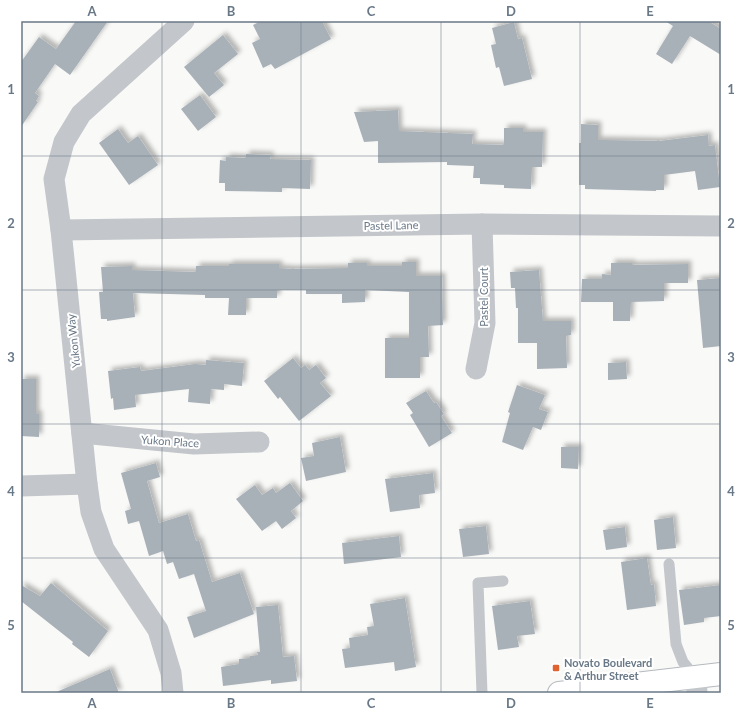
<svg xmlns="http://www.w3.org/2000/svg" width="742" height="714" font-family="Lato,sans-serif">
<style>
.building{fill:#a9b1b8;filter:url(#shadow)}
.lines{fill:none;stroke-linecap:round;stroke-linejoin:round}
.secondary-casing{stroke:#b5babf;stroke-width:24}
.lane{stroke:#c3c6ca;stroke-width:11}
.street{stroke:#c3c6ca;stroke-width:21}
.secondary{stroke:#fff;stroke-width:22}
.grid{fill:none;stroke:#697887;stroke-width:1;stroke-opacity:0.55}
.poi-dot{fill:#df6331;stroke:#fff;stroke-width:1.5}
.labels{text-anchor:middle;dominant-baseline:central;stroke-width:4;stroke-linejoin:round;paint-order:stroke}
.street-label{font-size:11px;fill:#697887;stroke:#fff}
.poi-label{font-size:11px;font-weight:bold;fill:#697887;stroke:#fff;text-anchor:start}
.neatline{fill:none;stroke:#697887;stroke-width:1.5}
.grid-label{font-size:13px;text-anchor:middle;font-weight:bold;fill:#697887}
</style>
<defs>
<filter id="shadow"><feDropShadow dx="3.5" dy="-3.5" stdDeviation="2" flood-color="#0004"/></filter>
</defs>
<rect width="100%" height="100%" fill="#f9f9f7"/>
<!-- building -->
<g class="building">
<path d="M 76,21 L 108,21 L 70,75 L 55,64 L 35,93 L 39,96 L 36,101 L 38,102 L 21,127 L 21,62 L 39,37 L 56,49 Z"/>
<path d="M 261,21 L 322,21 L 331,39 L 275,69 L 271,64 L 263,68 L 252,43 L 260,39 L 253,25 Z"/>
<path d="M 665,21 L 708,21 L 721,29 L 721,55 L 690,36 L 672,64 L 656,54 L 673,26 Z"/>
<path d="M 514,22 L 518,39 L 522,38 L 532,79 L 504,86 L 499,67 L 496,68 L 491,45 L 496,44 L 492,28 Z"/>
<path d="M 223,35 L 238,54 L 214,73 L 224,85 L 209,97 L 184,67 Z"/>
<path d="M 200,95 L 216,117 L 198,131 L 181,109 Z"/>
<path d="M 398,110 L 399,131 L 473,134 L 472,144 L 504,145 L 504,128 L 523,128 L 523,132 L 543,132 L 542,167 L 532,167 L 531,189 L 504,188 L 504,185 L 480,184 L 480,178 L 473,178 L 474,166 L 447,165 L 447,162 L 378,163 L 378,141 L 364,142 L 354,112 Z"/>
<path d="M 581,124 L 598,125 L 598,140 L 603,140 L 659,141 L 708,135 L 709,146 L 715,145 L 720,187 L 698,190 L 695,171 L 664,175 L 664,190 L 656,190 L 656,191 L 585,189 L 585,185 L 579,185 L 579,143 L 581,143 Z"/>
<path d="M 118,129 L 128,143 L 138,136 L 158,165 L 129,185 L 99,143 Z"/>
<path d="M 246,154 L 271,155 L 270,159 L 311,160 L 310,189 L 282,188 L 282,192 L 225,191 L 225,183 L 219,183 L 220,160 L 226,161 L 226,157 L 246,158 Z"/>
<path d="M 402,262 L 416,262 L 416,276 L 442,276 L 443,325 L 428,326 L 429,357 L 420,357 L 420,378 L 385,378 L 385,338 L 409,338 L 409,292 L 365,290 L 365,302 L 342,303 L 342,294 L 306,294 L 306,290 L 277,290 L 277,298 L 246,298 L 246,315 L 228,315 L 229,298 L 205,298 L 205,295 L 133,293 L 135,317 L 107,321 L 107,319 L 101,319 L 99,292 L 103,292 L 101,267 L 132,266 L 132,270 L 196,272 L 196,266 L 229,266 L 229,264 L 279,264 L 279,268 L 292,269 L 348,268 L 348,263 L 367,263 L 367,266 L 402,266 Z"/>
<path d="M 611,263 L 632,263 L 632,265 L 688,264 L 688,283 L 664,283 L 664,301 L 631,302 L 630,321 L 613,321 L 613,302 L 581,302 L 582,279 L 602,279 L 602,274 L 611,275 Z"/>
<path d="M 539,270 L 543,321 L 571,321 L 571,335 L 566,336 L 567,368 L 537,369 L 537,343 L 518,343 L 518,308 L 516,308 L 515,288 L 511,288 L 510,272 Z"/>
<path d="M 721,278 L 721,346 L 703,348 L 697,280 Z"/>
<path d="M 293,358 L 301,368 L 305,365 L 309,370 L 316,365 L 326,378 L 320,383 L 331,396 L 299,421 L 280,397 L 278,399 L 264,381 Z"/>
<path d="M 206,360 L 244,363 L 242,386 L 224,384 L 224,390 L 211,389 L 210,404 L 188,402 L 189,389 L 135,395 L 136,407 L 114,410 L 113,398 L 111,399 L 108,371 L 140,367 L 141,371 L 195,364 L 206,365 Z"/>
<path d="M 626,362 L 627,379 L 608,380 L 608,363 Z"/>
<path d="M 21,379 L 36,379 L 36,414 L 39,414 L 39,437 L 21,436 Z"/>
<path d="M 517,385 L 545,395 L 539,409 L 548,412 L 541,430 L 533,427 L 523,450 L 502,442 L 510,413 L 508,412 Z"/>
<path d="M 426,391 L 434,403 L 436,402 L 444,414 L 441,416 L 452,433 L 429,447 L 410,415 L 413,413 L 406,403 Z"/>
<path d="M 340,437 L 346,472 L 306,481 L 301,458 L 314,456 L 312,443 Z"/>
<path d="M 561,447 L 579,447 L 578,469 L 561,468 Z"/>
<path d="M 156,463 L 160,477 L 147,481 L 159,523 L 188,514 L 196,541 L 199,540 L 212,582 L 240,573 L 254,614 L 194,638 L 187,617 L 206,611 L 194,574 L 179,579 L 173,562 L 167,564 L 163,551 L 149,556 L 139,521 L 128,524 L 125,511 L 131,509 L 121,473 Z"/>
<path d="M 433,473 L 435,493 L 419,495 L 420,508 L 390,512 L 385,479 Z"/>
<path d="M 290,483 L 303,501 L 291,511 L 296,518 L 282,529 L 276,521 L 262,531 L 236,499 L 255,485 L 262,495 L 273,488 L 276,493 Z"/>
<path d="M 673,517 L 676,548 L 657,550 L 654,520 Z"/>
<path d="M 486,526 L 489,554 L 463,557 L 459,529 Z"/>
<path d="M 625,527 L 627,547 L 606,550 L 603,530 Z"/>
<path d="M 399,536 L 401,557 L 344,564 L 342,543 Z"/>
<path d="M 647,558 L 651,585 L 654,584 L 656,606 L 627,610 L 621,562 Z"/>
<path d="M 51,583 L 108,631 L 89,657 L 72,644 L 73,642 L 21,601 L 21,585 L 40,596 Z"/>
<path d="M 721,585 L 721,616 L 704,618 L 704,622 L 684,625 L 679,590 Z"/>
<path d="M 405,598 L 416,667 L 395,671 L 394,662 L 345,668 L 342,649 L 350,648 L 349,638 L 368,635 L 367,627 L 374,626 L 370,604 Z"/>
<path d="M 530,601 L 535,634 L 517,636 L 519,647 L 498,650 L 492,606 Z"/>
<path d="M 278,605 L 283,657 L 294,656 L 297,681 L 271,684 L 271,680 L 223,686 L 221,667 L 239,664 L 239,659 L 250,658 L 250,656 L 258,655 L 257,652 L 260,652 L 256,607 Z"/>
<path d="M 110,669 L 119,693 L 54,693 Z"/>
</g>
<g class="lines">
<!-- secondary casing -->
<g class="secondary-casing">
<path id="secondary" d="M 559,693 L 721,674"/>
</g>
<!-- lane -->
<g class="lane">
<path d="M 669,564 L 676,644 L 683,662 L 696,678"/>
<path d="M 482,693 L 478,583 L 503,581"/>
</g>
<!-- street -->
<g class="street">
<path d="M 61,230 L 482,224 L 721,226"/>
<path d="M 476,369 L 485,323 L 482,224"/>
<path d="M 82,433 L 194,444 L 259,442"/>
<path d="M 21,486 L 87,484"/>
<path d="M 696,678 L 697,693"/>
<path d="M 173,693 L 171,673 L 158,630 L 104,549 L 91,512 L 87,484 L 61,230 L 54,179 L 64,142 L 81,114 L 184,21"/>
</g>
<!-- secondary -->
<use href="#secondary" class="secondary"/>
</g>
<!-- grid -->
<path class="grid" d="M 162,21 L 162,693M 301,21 L 301,693M 441,21 L 441,693M 580,21 L 580,693M 21,156 L 721,156M 21,290 L 721,290M 21,424 L 721,424M 21,558 L 721,558"/>
<!-- markers -->
<rect class="poi-dot" x="552" y="664" width="8" height="8" rx="2"/>
<g class="labels">
<!-- street labels -->
<g class="street-label">
<text transform="translate(391 225) rotate(-1)">Pastel Lane</text>
<text transform="translate(483 297) rotate(-90)">Pastel Court</text>
<text transform="translate(73 341) rotate(-96)">Yukon Way</text>
<text transform="translate(170 441) rotate(4)">Yukon Place</text>
</g>
<!-- poi labels -->
<g class="poi-label">
<text x="564" y="662">Novato Boulevard<tspan x="564" dy="13">&amp; Arthur Street</tspan></text>
</g>
</g>
<!-- border -->
<rect width="742" height="714" fill="none" stroke="#ffffff" stroke-width="44"/>
<rect x="22" y="22" width="698" height="670" class="neatline"/>
<g class="grid-label">
<text x="92" y="16">A</text>
<text x="231" y="16">B</text>
<text x="371" y="16">C</text>
<text x="511" y="16">D</text>
<text x="650" y="16">E</text>
<text x="11" y="94">1</text>
<text x="731" y="94">1</text>
<text x="11" y="228">2</text>
<text x="731" y="228">2</text>
<text x="11" y="362">3</text>
<text x="731" y="362">3</text>
<text x="11" y="496">4</text>
<text x="731" y="496">4</text>
<text x="11" y="630">5</text>
<text x="731" y="630">5</text>
<text x="92" y="708">A</text>
<text x="231" y="708">B</text>
<text x="371" y="708">C</text>
<text x="511" y="708">D</text>
<text x="650" y="708">E</text>
</g>
</svg>
